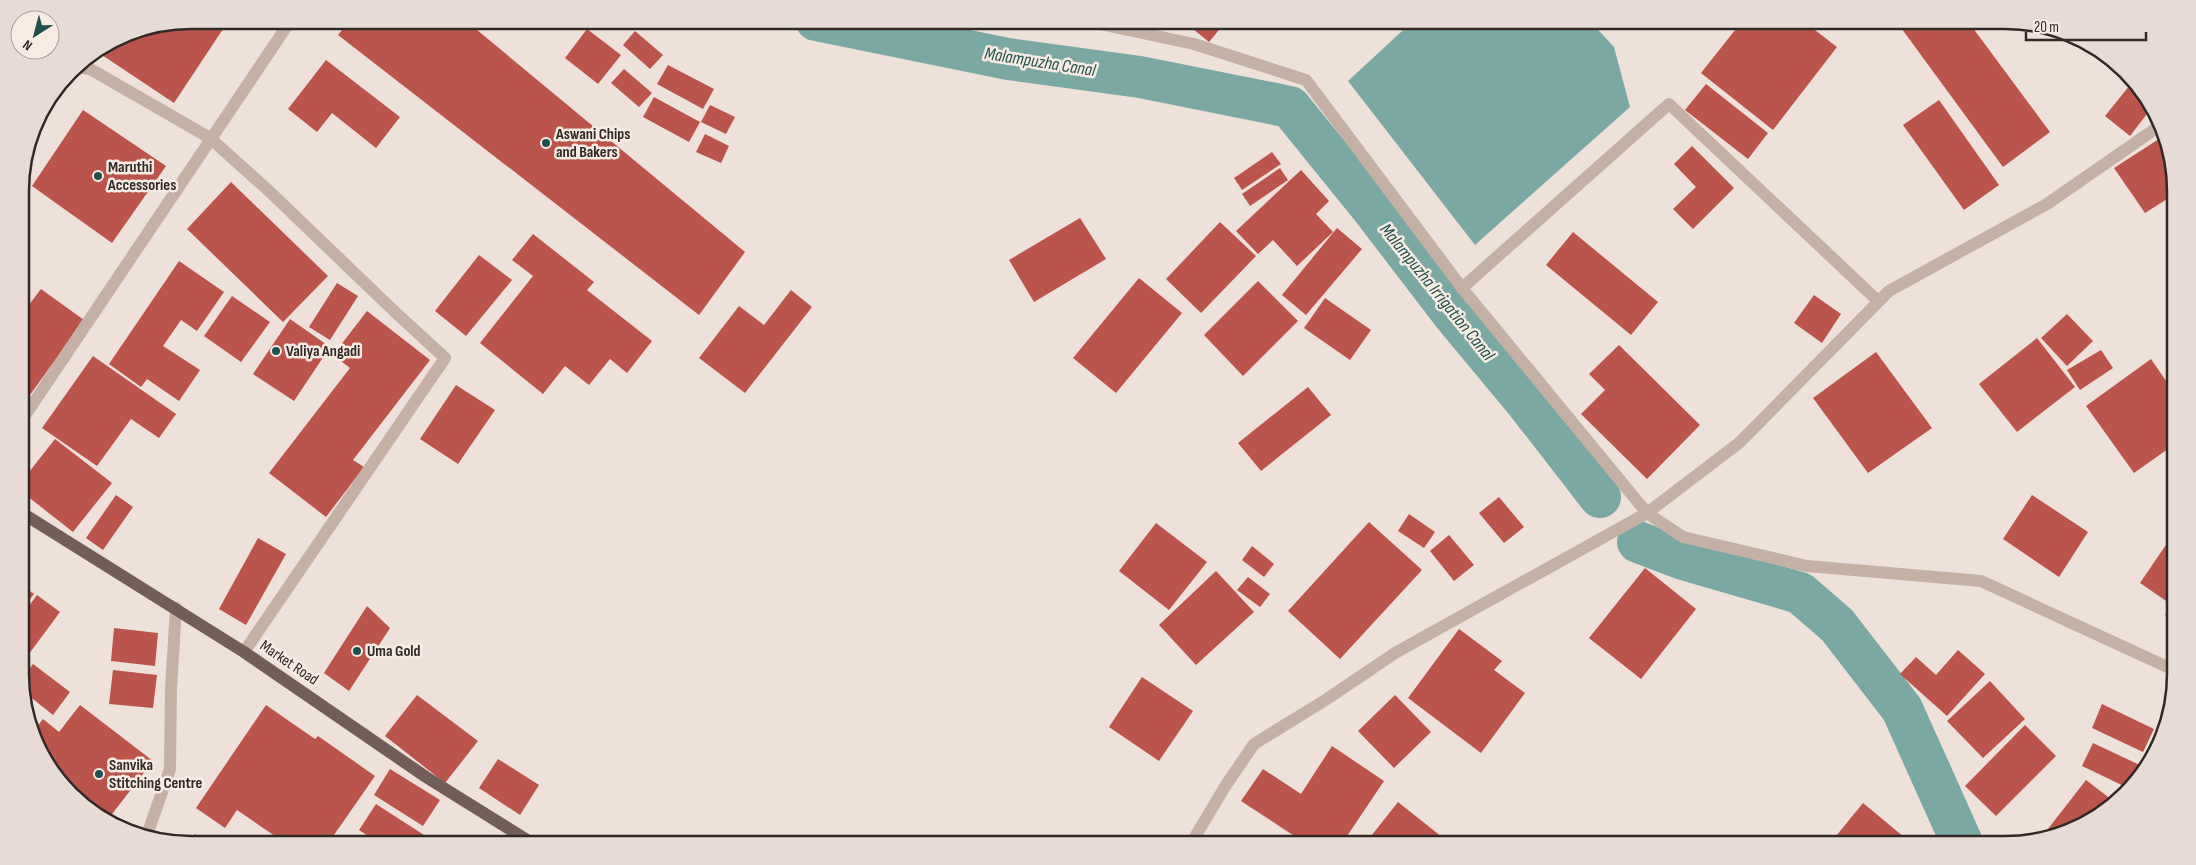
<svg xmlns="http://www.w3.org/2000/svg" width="2196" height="865" font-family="'Sofia Sans Condensed',sans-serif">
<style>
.water{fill:#7aa9a4}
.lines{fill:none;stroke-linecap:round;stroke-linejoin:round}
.canal{stroke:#7aa9a4;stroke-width:42}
.building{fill:#bb544a}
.minor{stroke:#c5b0a6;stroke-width:12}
.major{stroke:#735d58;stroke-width:12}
.poi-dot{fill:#20504c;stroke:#f7ece4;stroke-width:2}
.labels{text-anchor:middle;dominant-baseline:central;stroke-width:5;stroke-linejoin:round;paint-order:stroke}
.poi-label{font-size:16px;font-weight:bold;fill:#322826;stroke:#f7ece4;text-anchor:start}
.street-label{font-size:16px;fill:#322826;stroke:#f7ece4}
.water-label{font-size:18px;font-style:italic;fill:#20504c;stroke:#f7ece4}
.rim{fill:none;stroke:#322826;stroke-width:2.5}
</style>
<rect width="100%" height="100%" fill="#eee1d9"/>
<!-- water -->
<path class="water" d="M 1414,20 L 1589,20 L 1614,47 L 1630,107 L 1475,245 L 1348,81 Z"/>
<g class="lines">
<!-- canal -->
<g class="canal">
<path d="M 816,20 L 1008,59 L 1140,77 L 1290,107 L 1371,207 L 1453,314 L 1527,403 L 1600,497"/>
<path d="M 1638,542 L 1680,558 L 1800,593 L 1837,625 L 1902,709 L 1963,845"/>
</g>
</g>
<!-- building -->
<g class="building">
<path d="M 190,20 L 229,20 L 174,103 L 96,51 L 125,33 Z"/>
<path d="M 350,20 L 465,20 L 745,252 L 699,315 L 338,35 Z"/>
<path d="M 1182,20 L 1227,20 L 1209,42 Z"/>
<path d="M 1743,20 L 1802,20 L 1837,47 L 1773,130 L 1701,73 Z"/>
<path d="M 1843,20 L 1862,20 L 1852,30 Z"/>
<path d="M 1906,20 L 1967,20 L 2050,132 L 2003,167 L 1899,25 Z"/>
<path d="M 587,29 L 621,55 L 598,84 L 565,58 Z"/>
<path d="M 635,31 L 663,55 L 650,69 L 623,45 Z"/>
<path d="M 326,60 L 400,117 L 376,148 L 332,113 L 317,132 L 288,109 Z"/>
<path d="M 668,65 L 714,89 L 703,109 L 657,84 Z"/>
<path d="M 624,69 L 652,93 L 639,107 L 611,83 Z"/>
<path d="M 2134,80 L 2141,86 L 2150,110 L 2130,136 L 2105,116 Z"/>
<path d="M 1706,84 L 1768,133 L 1748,159 L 1685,110 Z"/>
<path d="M 654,97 L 700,122 L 689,142 L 643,117 Z"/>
<path d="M 1939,100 L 1999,185 L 1964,210 L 1903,125 Z"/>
<path d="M 710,105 L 735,117 L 726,134 L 701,122 Z"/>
<path d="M 83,110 L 166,166 L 112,243 L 32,186 Z"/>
<path d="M 705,134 L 729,146 L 721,163 L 696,152 Z"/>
<path d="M 2162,137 L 2175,168 L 2175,194 L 2145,213 L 2114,168 Z"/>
<path d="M 1692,146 L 1734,188 L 1693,229 L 1673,209 L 1696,187 L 1674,164 Z"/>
<path d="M 1272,152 L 1281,164 L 1242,190 L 1234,178 Z"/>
<path d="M 1280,168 L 1288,180 L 1250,206 L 1242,194 Z"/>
<path d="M 1301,170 L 1329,201 L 1316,214 L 1333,232 L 1297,266 L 1273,240 L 1258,254 L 1236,231 Z"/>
<path d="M 231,182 L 328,276 L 283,322 L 187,229 Z"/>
<path d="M 1080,218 L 1106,259 L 1034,302 L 1009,260 Z"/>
<path d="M 1220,222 L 1256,256 L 1201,313 L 1166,279 Z"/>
<path d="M 1337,228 L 1362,249 L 1306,315 L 1282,295 Z"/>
<path d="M 1573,232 L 1658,302 L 1631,335 L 1546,265 Z"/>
<path d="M 533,234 L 594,282 L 587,290 L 652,341 L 627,373 L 610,359 L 589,385 L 565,366 L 543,394 L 480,343 L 533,276 L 512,260 Z"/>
<path d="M 479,255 L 512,280 L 466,336 L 435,311 Z"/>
<path d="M 179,261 L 224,292 L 197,331 L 181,320 L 163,346 L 200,370 L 179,401 L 147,379 L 141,387 L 109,364 Z"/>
<path d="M 1139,278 L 1182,313 L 1116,393 L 1073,358 Z"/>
<path d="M 1258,281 L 1298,321 L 1243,376 L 1204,335 Z"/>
<path d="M 337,283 L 358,296 L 330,340 L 309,327 Z"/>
<path d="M 41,289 L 84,320 L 22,406 L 21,315 Z"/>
<path d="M 791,290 L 812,307 L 745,393 L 699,358 L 739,306 L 764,325 Z"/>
<path d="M 1814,295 L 1841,314 L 1822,343 L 1794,323 Z"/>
<path d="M 232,296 L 270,322 L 241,362 L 204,336 Z"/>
<path d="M 1325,298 L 1371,330 L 1350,360 L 1304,328 Z"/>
<path d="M 367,311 L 430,360 L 353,460 L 364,467 L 326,517 L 269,473 L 350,368 L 333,355 Z"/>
<path d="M 2067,314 L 2093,341 L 2067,366 L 2041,338 Z"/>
<path d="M 290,319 L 330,347 L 294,401 L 253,374 Z"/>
<path d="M 2037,338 L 2075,387 L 2017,432 L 1979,384 Z"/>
<path d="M 1619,345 L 1700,425 L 1647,479 L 1581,414 L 1605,390 L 1589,374 Z"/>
<path d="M 2101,350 L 2113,368 L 2080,390 L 2067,370 Z"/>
<path d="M 1876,352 L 1932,428 L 1868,473 L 1813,398 Z"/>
<path d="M 93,356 L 176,414 L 159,438 L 131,419 L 97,466 L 42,428 Z"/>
<path d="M 2151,359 L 2175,394 L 2175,444 L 2134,473 L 2086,406 Z"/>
<path d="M 456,385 L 495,410 L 458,464 L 420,439 Z"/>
<path d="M 1308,387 L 1331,415 L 1261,471 L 1238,443 Z"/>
<path d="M 55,439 L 112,483 L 73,532 L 22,492 L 22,481 Z"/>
<path d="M 116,495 L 133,507 L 103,550 L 86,538 Z"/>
<path d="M 2032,495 L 2088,532 L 2059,577 L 2003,539 Z"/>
<path d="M 1499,497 L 1524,527 L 1504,543 L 1479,513 Z"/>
<path d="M 1409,514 L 1435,532 L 1424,548 L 1398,531 Z"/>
<path d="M 1369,522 L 1422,570 L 1340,659 L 1288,611 Z"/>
<path d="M 1156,523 L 1207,562 L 1169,610 L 1119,571 Z"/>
<path d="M 2176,530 L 2176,623 L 2165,615 L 2172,605 L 2140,583 Z"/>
<path d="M 1449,535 L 1474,565 L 1454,581 L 1430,551 Z"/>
<path d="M 258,538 L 286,554 L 246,625 L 219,609 Z"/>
<path d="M 1252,546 L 1274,564 L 1264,577 L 1242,560 Z"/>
<path d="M 1645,568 L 1696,609 L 1641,679 L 1589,638 Z"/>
<path d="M 1216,571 L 1254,612 L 1196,665 L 1159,625 Z"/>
<path d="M 1248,577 L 1270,594 L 1260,607 L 1237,590 Z"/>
<path d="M 23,586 L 34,594 L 23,608 Z"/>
<path d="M 37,595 L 60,612 L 23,662 L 23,614 Z"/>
<path d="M 367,606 L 390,628 L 349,691 L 324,673 Z"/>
<path d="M 114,628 L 158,633 L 155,666 L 111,661 Z"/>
<path d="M 1459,629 L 1502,661 L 1494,670 L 1525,693 L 1481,753 L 1408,698 Z"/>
<path d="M 1958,650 L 1985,674 L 1947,716 L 1900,674 L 1916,657 L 1936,675 Z"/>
<path d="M 33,664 L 70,692 L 53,715 L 23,691 L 23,677 Z"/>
<path d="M 113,670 L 157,675 L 153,708 L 109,704 Z"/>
<path d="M 1142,677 L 1193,711 L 1159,761 L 1109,727 Z"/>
<path d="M 1990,681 L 2025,719 L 1983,758 L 1947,721 Z"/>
<path d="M 417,695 L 478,741 L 445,783 L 385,736 Z"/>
<path d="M 1395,695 L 1431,732 L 1394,768 L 1358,731 Z"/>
<path d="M 2102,704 L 2154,729 L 2143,752 L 2092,728 Z"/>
<path d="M 80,705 L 153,761 L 109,818 L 62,787 L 34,730 L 43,719 L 59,732 Z"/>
<path d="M 266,705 L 315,739 L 318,736 L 375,776 L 327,845 L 288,845 L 237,810 L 225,828 L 196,808 Z"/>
<path d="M 2025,725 L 2056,756 L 1996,816 L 1965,786 Z"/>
<path d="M 2093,743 L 2144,767 L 2138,782 L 2130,789 L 2082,766 Z"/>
<path d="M 1332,746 L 1384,781 L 1341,845 L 1308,845 L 1241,801 L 1263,769 L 1301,794 Z"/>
<path d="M 498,759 L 539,785 L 520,815 L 479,788 Z"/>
<path d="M 390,769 L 440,800 L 423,826 L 374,795 Z"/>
<path d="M 2086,780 L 2116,803 L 2109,810 L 2061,836 L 2050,838 L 2044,834 Z"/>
<path d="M 1398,802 L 1442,837 L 1435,845 L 1364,845 Z"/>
<path d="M 1863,803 L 1904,837 L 1897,845 L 1837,845 L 1832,841 Z"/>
<path d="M 376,804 L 424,835 L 418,845 L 382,845 L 359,830 Z"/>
<path d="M 2036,832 L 2045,839 L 2028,842 Z"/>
<path d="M 195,834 L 207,845 L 185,844 Z"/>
<path d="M 941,838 L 952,845 L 936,845 Z"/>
</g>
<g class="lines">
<!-- minor -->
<g class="minor">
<path d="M 1081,20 L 1194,44 L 1306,80 L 1462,288 L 1647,513 L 1683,537 L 1807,566 L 1981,581 L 2176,671"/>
<path d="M 75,66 L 92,70 L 210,138 L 269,191 L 394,311 L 445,358 L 244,652"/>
<path d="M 1462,288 L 1669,104 L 1878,301"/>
<path d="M 22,420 L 291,20"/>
<path d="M 146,838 L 170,769 L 171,688 L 176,608"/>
<path d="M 1190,845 L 1226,785 L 1254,744 L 1327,699 L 1395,653 L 1647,513 L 1739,443 L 1889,291 L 2047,204 L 2158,127"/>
</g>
<!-- major -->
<path class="major" d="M 22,513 L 244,652 L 426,777 L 535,845"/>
</g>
<!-- markers -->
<g class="poi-dot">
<circle cx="546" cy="143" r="5"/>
<circle cx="98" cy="176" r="5"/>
<circle cx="276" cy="351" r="5"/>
<circle cx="357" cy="651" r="5"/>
<circle cx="99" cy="774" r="5"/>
</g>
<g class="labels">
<!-- poi labels -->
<g class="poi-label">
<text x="556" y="134">Aswani Chips<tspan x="556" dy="18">and Bakers</tspan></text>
<text x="108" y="167">Maruthi<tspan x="108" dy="18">Accessories</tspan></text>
<text x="286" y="351">Valiya Angadi</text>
<text x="367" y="651">Uma Gold</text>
<text x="109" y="765">Sanvika<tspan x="109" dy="18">Stitching Centre</tspan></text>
</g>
<!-- street labels -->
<g class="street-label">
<text transform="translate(289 663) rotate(34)">Market Road</text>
</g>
<!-- water labels -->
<g class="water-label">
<text transform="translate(1040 62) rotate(9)">Malampuzha Canal</text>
<text transform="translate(1437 292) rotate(51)">Malampuzha Irrigation Canal</text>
</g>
</g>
<!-- crop -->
<path d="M0 0H2196V865H0ZM191 29H2005A162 162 0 0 1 2167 191V674A162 162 0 0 1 2005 836H191A162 162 0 0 1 29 674V191A162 162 0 0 1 191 29Z" fill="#e7dcd5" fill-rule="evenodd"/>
<path class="rim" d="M191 29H2005A162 162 0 0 1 2167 191V674A162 162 0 0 1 2005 836H191A162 162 0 0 1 29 674V191A162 162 0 0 1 191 29Z"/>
<!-- north arrow -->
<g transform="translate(35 35) rotate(216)"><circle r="24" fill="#f7ece4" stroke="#a89e98"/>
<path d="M0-4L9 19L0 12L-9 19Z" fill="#20504c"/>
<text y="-8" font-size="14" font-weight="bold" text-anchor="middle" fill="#322826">N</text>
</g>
<!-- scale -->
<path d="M2026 32v8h120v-8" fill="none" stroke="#322826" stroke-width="2.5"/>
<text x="2034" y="32" font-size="15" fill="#322826" stroke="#f7ece4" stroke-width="4" paint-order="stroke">20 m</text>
</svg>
